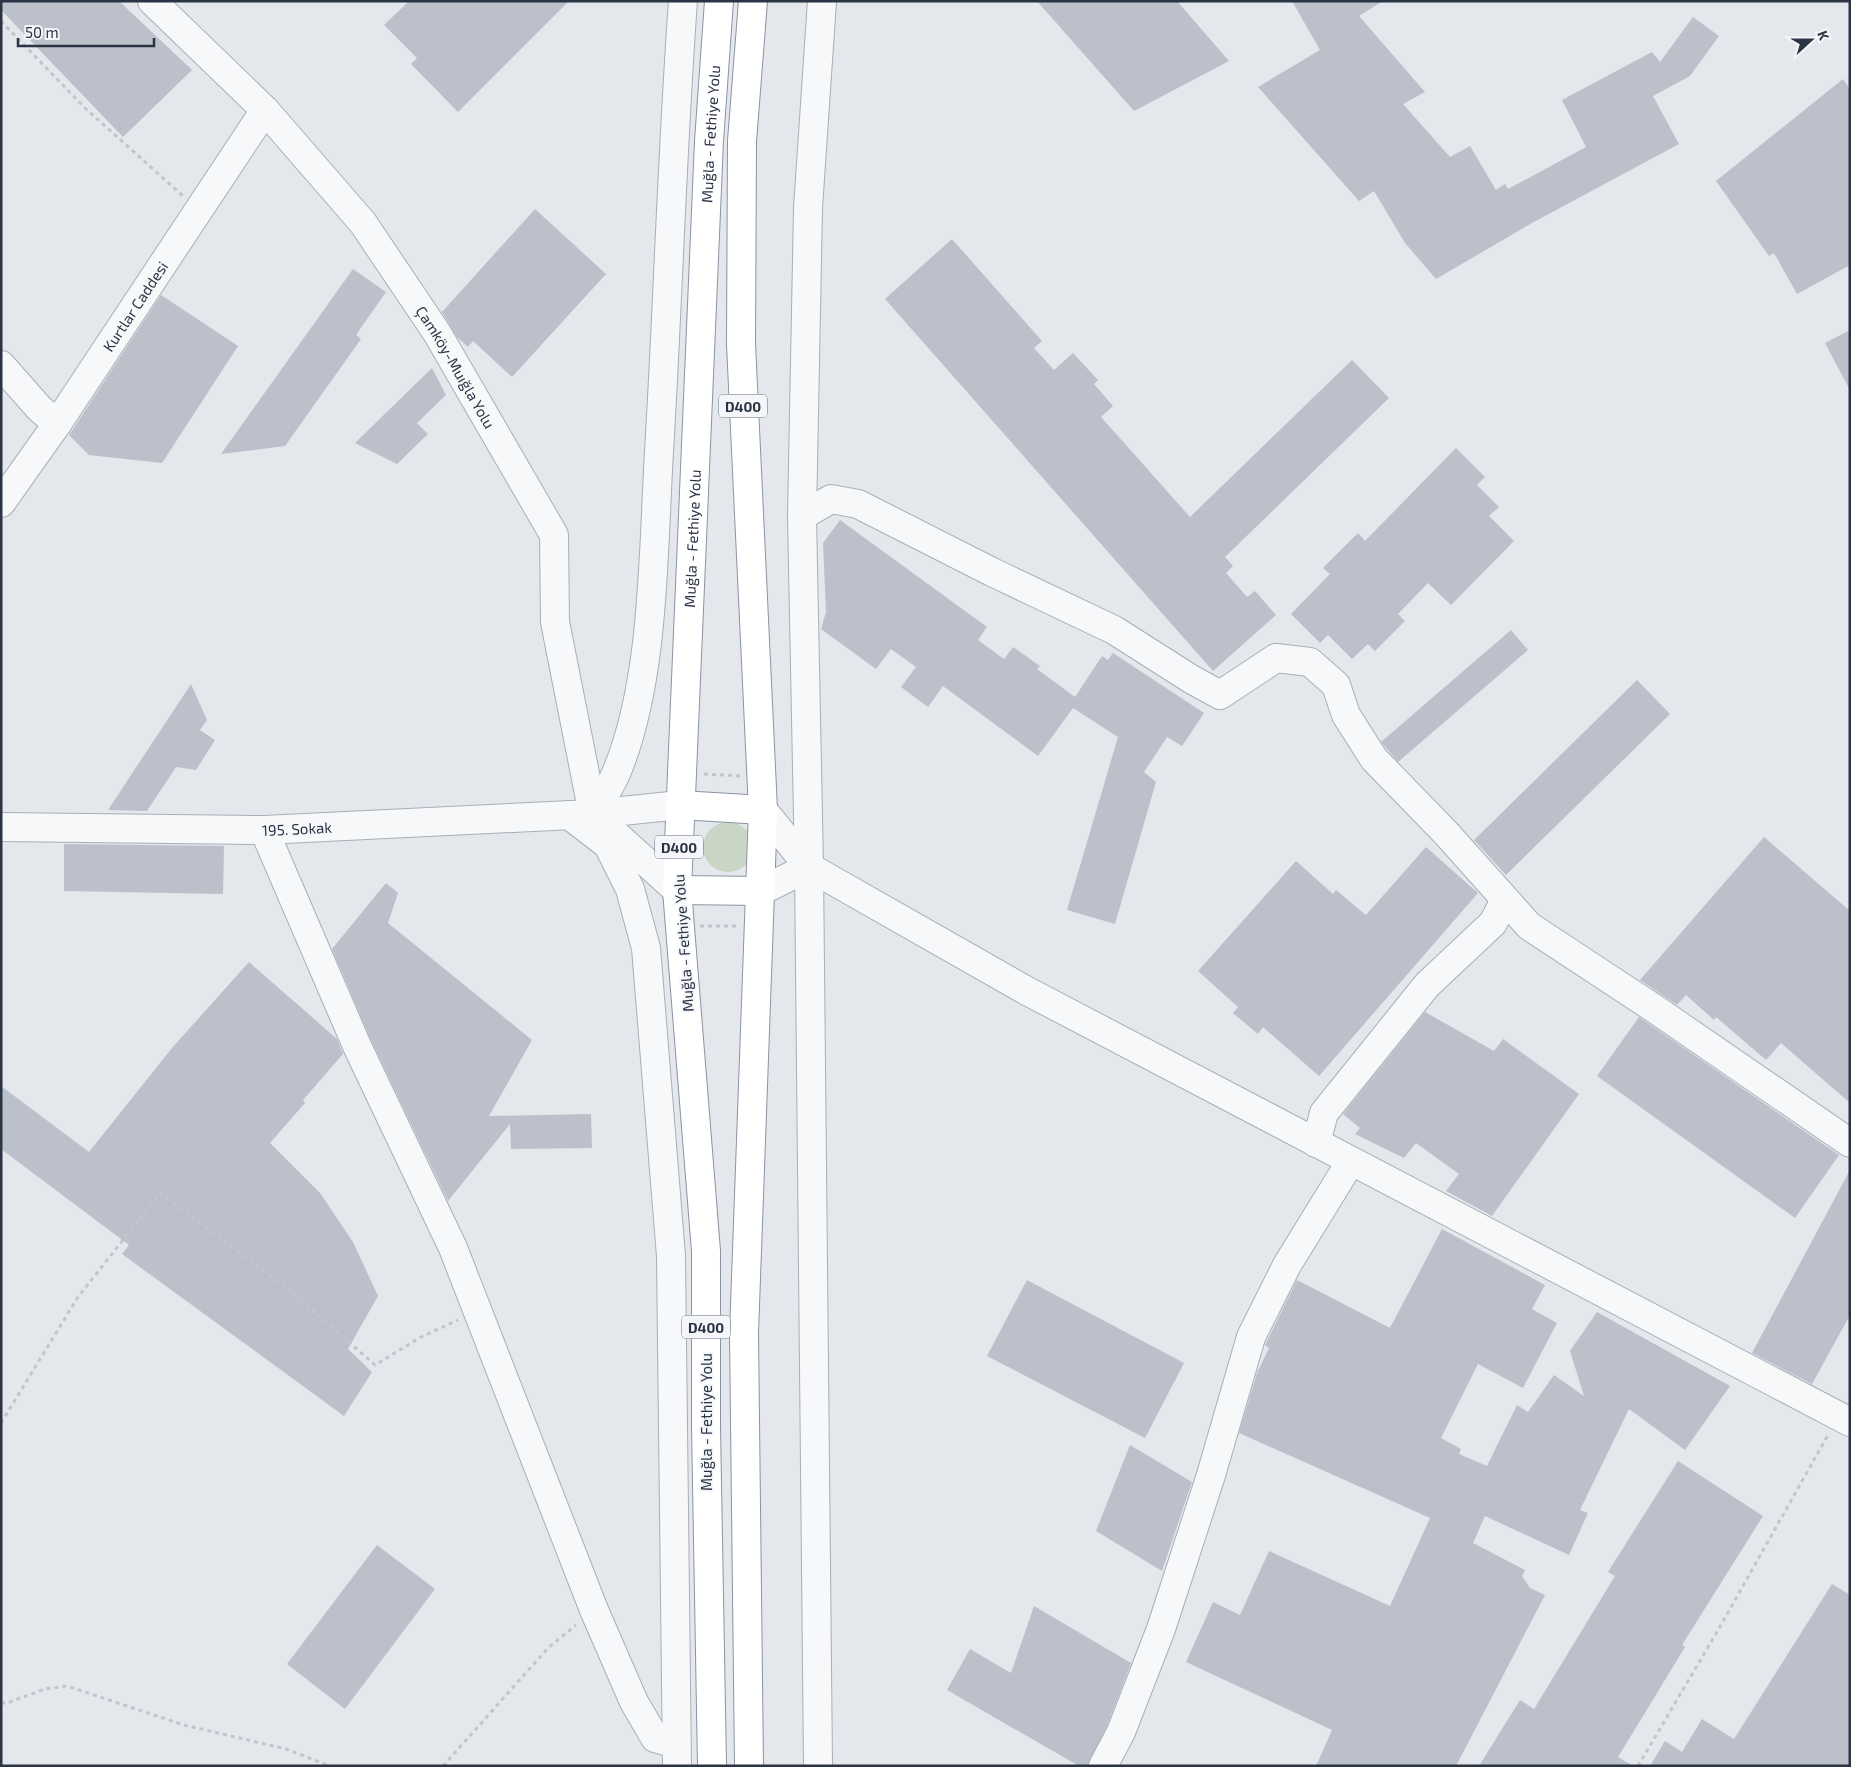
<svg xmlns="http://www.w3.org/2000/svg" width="1851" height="1767" font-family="'Exo 2',sans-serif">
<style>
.green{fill:#c9d6c5}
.building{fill:#bbc0ca}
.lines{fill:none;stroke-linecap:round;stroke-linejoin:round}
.minor-casing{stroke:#a9aeb7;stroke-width:30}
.highway-casing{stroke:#8b94a3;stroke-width:30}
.path{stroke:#c2c5cb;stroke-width:3;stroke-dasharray:4 4;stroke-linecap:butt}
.minor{stroke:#f7f8fa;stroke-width:28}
.highway{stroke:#fff;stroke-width:28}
.labels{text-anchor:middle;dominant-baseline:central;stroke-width:4;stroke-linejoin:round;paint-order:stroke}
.shield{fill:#f4f6f9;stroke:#676e7b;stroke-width:1}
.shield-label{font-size:14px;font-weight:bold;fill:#2b3445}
.street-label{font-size:15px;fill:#2b3445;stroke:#f4f6f9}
</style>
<rect width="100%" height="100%" fill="#e4e7ec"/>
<!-- green -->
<circle class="green" cx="728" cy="847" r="25"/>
<!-- building -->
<g class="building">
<path d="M 1,1 L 119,1 L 192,70 L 123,137 L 1,10 Z"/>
<path d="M 409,1 L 569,1 L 458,112 L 411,64 L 417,58 L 384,25 Z"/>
<path d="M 1037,1 L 1177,1 L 1229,61 L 1134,111 Z"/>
<path d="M 1292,1 L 1383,1 L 1359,16 L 1425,92 L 1403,104 L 1450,157 L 1470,146 L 1496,190 L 1505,184 L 1508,189 L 1586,147 L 1562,100 L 1652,52 L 1660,62 L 1693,17 L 1719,36 L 1690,76 L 1653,96 L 1679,144 L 1532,223 L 1436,279 L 1405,243 L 1374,191 L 1359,201 L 1258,87 L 1320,50 Z"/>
<path d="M 1843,79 L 1850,89 L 1850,265 L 1797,294 L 1774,253 L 1769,256 L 1716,181 Z"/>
<path d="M 535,209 L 606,274 L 512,377 L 473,341 L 468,347 L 457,337 L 442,312 Z"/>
<path d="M 952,239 L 1042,341 L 1034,348 L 1054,370 L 1073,353 L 1098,380 L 1094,384 L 1113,406 L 1101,417 L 1190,517 L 1352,360 L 1389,398 L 1225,557 L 1233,566 L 1226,573 L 1247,597 L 1255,591 L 1276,615 L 1213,671 L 885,299 Z"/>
<path d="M 353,269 L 386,292 L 356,335 L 361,339 L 285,446 L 221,454 Z"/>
<path d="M 161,295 L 238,346 L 162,463 L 89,455 L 69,435 Z"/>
<path d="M 1850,330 L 1850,390 L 1825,343 Z"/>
<path d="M 432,368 L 446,395 L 417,423 L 428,434 L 397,464 L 355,443 Z"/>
<path d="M 1456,448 L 1485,477 L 1477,485 L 1499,507 L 1489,516 L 1514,541 L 1451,605 L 1428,583 L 1398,614 L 1405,621 L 1375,651 L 1368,644 L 1352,659 L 1328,635 L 1320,643 L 1291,614 L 1330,574 L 1323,568 L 1358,533 L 1365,541 Z"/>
<path d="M 840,520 L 987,627 L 978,640 L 1004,659 L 1013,647 L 1040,666 L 1037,669 L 1075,697 L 1102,656 L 1108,660 L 1113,653 L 1204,713 L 1182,746 L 1167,737 L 1144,772 L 1156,782 L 1115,924 L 1067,910 L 1118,737 L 1073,708 L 1038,756 L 943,686 L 928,707 L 901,687 L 916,667 L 891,649 L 876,669 L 821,629 L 826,612 L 823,543 Z"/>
<path d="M 1511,630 L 1528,650 L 1398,762 L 1381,742 Z"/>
<path d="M 1637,680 L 1670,714 L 1506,875 L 1474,840 Z"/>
<path d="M 191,684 L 207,720 L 200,730 L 215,740 L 196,770 L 176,767 L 147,811 L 108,810 Z"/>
<path d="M 1764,837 L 1850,911 L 1850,1103 L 1781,1043 L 1766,1060 L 1716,1017 L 1714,1020 L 1686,995 L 1677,1005 L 1640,980 Z"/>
<path d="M 64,844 L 224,846 L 223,894 L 64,891 Z"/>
<path d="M 1426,847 L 1478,893 L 1319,1076 L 1263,1027 L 1258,1034 L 1233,1013 L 1238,1007 L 1198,971 L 1296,861 L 1333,894 L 1336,890 L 1366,915 Z"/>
<path d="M 386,883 L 398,893 L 388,923 L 532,1040 L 489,1116 L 591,1114 L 592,1148 L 511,1149 L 510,1124 L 448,1201 L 371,1040 L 332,949 Z"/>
<path d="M 249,962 L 337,1039 L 343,1054 L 303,1100 L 305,1103 L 270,1143 L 320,1193 L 353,1242 L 378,1296 L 348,1349 L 372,1372 L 344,1416 L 122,1254 L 129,1245 L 1,1149 L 1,1086 L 89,1152 L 172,1048 Z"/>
<path d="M 1425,1012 L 1494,1051 L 1503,1039 L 1579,1094 L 1492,1216 L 1446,1191 L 1459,1174 L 1416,1143 L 1404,1158 L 1355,1134 L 1360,1128 L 1343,1114 Z"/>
<path d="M 1639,1017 L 1839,1155 L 1795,1218 L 1597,1076 Z"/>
<path d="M 1850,1170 L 1850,1315 L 1812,1384 L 1752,1353 Z"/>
<path d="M 1442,1229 L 1545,1285 L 1532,1309 L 1557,1323 L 1523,1388 L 1478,1364 L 1441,1438 L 1461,1449 L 1459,1454 L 1487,1466 L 1517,1405 L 1528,1412 L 1554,1375 L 1584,1396 L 1570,1351 L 1597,1312 L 1730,1386 L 1685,1450 L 1629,1409 L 1580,1510 L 1588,1513 L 1569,1555 L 1485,1516 L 1473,1543 L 1525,1570 L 1522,1576 L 1530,1588 L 1545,1595 L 1456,1766 L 1316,1766 L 1332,1730 L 1186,1662 L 1213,1602 L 1240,1615 L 1269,1551 L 1390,1606 L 1430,1518 L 1239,1433 L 1257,1373 L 1269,1348 L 1265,1345 L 1266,1343 L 1297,1280 L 1390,1328 Z"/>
<path d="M 1027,1280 L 1184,1363 L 1145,1438 L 987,1356 Z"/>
<path d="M 1130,1445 L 1192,1482 L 1162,1571 L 1096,1531 Z"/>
<path d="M 1678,1461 L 1763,1516 L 1682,1645 L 1685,1647 L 1618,1757 L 1633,1766 L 1479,1766 L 1520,1700 L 1534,1709 L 1615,1576 L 1608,1572 Z"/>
<path d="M 377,1545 L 435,1589 L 345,1709 L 287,1664 Z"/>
<path d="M 1832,1584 L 1850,1595 L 1850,1766 L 1650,1766 L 1665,1741 L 1682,1752 L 1702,1719 L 1734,1739 Z"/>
<path d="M 1034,1606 L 1131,1663 L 1107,1726 L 1088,1766 L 1079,1766 L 947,1690 L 970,1649 L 1011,1673 Z"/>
</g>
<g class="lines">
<!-- minor casing -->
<g class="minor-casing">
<g id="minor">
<path id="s1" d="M 152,1 L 265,110 L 363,223 L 437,333 L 554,535 L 555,622 L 593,814"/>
<path d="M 1,365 L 39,408 L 57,424"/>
<path id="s2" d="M 1,503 L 57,424 L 265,110"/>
<path d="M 802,516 L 831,499 L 858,504 L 992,572 L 1114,630 L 1191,679 L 1220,695 L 1276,658 L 1310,662 L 1336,685 L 1346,715 L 1374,759 L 1446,833 L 1529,926 L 1655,1009 L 1850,1143"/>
<path d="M 763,810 L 809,867 L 1027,991 L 1850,1422"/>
<path d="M 593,814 C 601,800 611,786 617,771 C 655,679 653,551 659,452 C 668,302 672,151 683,1"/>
<path d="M 569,815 L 608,845 L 630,889 L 646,948 L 671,1256 L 677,1766"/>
<path d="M 604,824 L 677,890"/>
<path id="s3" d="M 1,827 L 264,830 L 593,814 L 680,805"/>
<path d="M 264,830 L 357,1046 L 453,1248 L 594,1610 L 634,1702 L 655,1738 L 676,1744"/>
<path d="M 761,891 L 809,867"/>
<path d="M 1316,1143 L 1324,1113 L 1427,985 L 1493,923 L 1505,900"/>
<path d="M 818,1766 L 809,867 L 802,516 L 808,208 L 822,1"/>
<path d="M 1103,1766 L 1121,1732 L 1161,1629 L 1211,1475 L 1251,1337 L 1287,1265 L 1351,1161"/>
</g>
</g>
<!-- highway casing -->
<g class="highway-casing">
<g id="highway">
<path d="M 680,805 L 763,810"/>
<path d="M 677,890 L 761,891"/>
<path id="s4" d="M 712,1766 L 706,1426 L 706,1251 L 677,890 L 709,141 L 719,1"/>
<path d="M 749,1766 L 744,1333 L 763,810 L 741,344 L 742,141 L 753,1"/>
</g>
</g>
<!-- path -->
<g class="path">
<path d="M 1,21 L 85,108 L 183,196"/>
<path d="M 704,774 L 741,776"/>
<path d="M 700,926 L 737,926"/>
<path d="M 1,1423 L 78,1297 L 160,1193 L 288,1289 L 375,1365 L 421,1337 L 458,1320"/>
<path d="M 1,1703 L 7,1703 L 45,1689 L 67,1686 L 184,1725 L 286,1749 L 330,1766"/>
<path d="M 443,1766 L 548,1648 L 576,1625"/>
<path d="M 1638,1766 L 1721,1625 L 1828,1435"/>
</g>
<!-- minor -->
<use href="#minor" class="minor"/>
<!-- highway -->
<use href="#highway" class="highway"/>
</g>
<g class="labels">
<!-- shield labels -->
<g class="shield">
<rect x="719" y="394.5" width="48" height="23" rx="4"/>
<rect x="655" y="835.5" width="48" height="23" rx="4"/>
<rect x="682" y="1315.5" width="48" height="23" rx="4"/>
</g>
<g class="shield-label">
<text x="743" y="406">D400</text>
<text x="679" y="847">D400</text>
<text x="706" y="1327">D400</text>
</g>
<!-- street labels -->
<g class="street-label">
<text stroke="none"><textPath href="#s4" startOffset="1634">Muğla - Fethiye Yolu</textPath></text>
<text stroke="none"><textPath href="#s2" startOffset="238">Kurtlar Caddesi</textPath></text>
<text stroke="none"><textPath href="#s1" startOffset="478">Çamköy-Muığla Yolu</textPath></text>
<text stroke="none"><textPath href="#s4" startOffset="1229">Muğla - Fethiye Yolu</textPath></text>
<text stroke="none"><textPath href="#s3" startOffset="296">195. Sokak</textPath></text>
<text transform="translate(683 943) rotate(-94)">Muğla - Fethiye Yolu</text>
<text transform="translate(706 1422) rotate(-90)">Muğla - Fethiye Yolu</text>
</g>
</g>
<!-- border -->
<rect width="1851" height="1767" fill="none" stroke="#2b3445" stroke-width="5"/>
<!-- north arrow -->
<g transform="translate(1811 40) rotate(69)" stroke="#f4f6f9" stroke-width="4" paint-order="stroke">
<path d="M0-4L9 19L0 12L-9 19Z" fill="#2b3445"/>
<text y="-8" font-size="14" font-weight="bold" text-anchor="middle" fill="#2b3445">K</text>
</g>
<!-- scale -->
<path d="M18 38v8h136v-8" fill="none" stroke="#2b3445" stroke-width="2.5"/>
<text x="25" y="38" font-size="15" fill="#2b3445" stroke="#f4f6f9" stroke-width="4" paint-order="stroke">50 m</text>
</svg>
